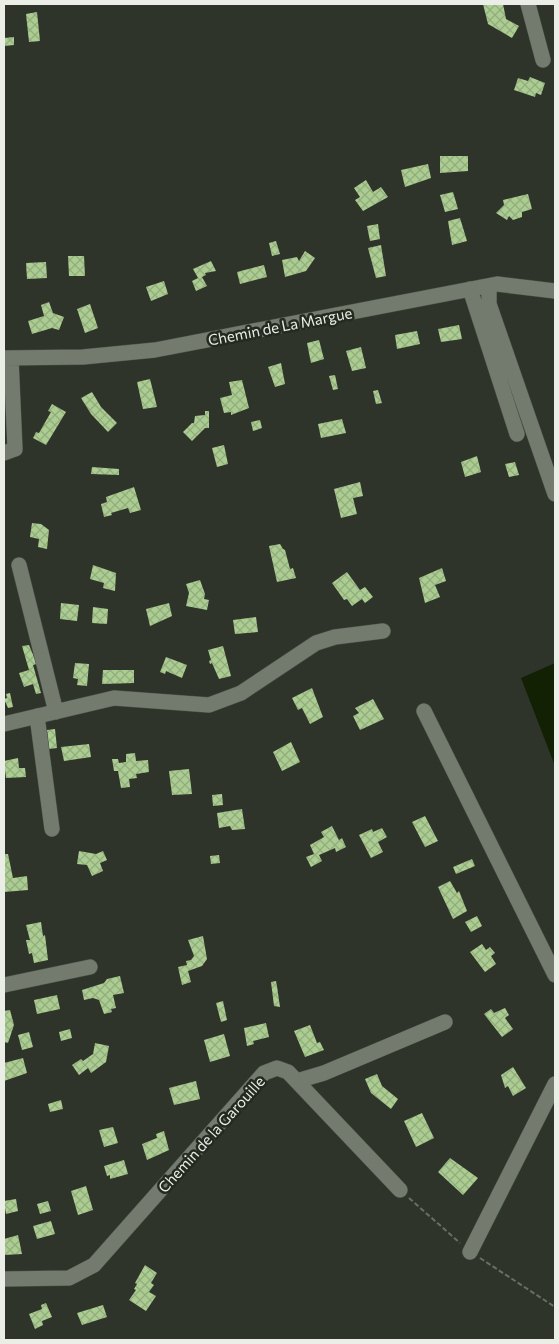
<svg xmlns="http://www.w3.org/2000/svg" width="559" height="1344" viewBox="0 0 559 1344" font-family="Commissioner,sans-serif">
  <defs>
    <pattern id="building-cross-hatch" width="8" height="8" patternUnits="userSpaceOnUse" patternTransform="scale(1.25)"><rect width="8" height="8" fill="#accd91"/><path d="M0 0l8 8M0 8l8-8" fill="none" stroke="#92ac7e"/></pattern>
  </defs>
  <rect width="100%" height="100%" fill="#2e342a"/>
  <path fill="#122104" d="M555 663V766L521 678Z"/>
  <path fill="url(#building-cross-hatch)" d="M483 4H503L506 19 519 26 512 38 488 24Z
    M37 12 40 41 29 42 26 14Z
    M14 37V45L4 46V38Z
    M530 77 545 83 541 95 536 93 535 97 514 90 518 78 528 81Z
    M440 156H468V171L440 173Z
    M428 164 431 178 405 187 401 170Z
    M366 180 373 192 381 187 388 197 363 211 355 200 360 197 354 188Z
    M453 192 458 209 445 212 440 195Z
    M528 194 532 209 522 212V217L513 220 509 216 507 220 496 213 504 205 503 200Z
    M460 218 467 241 452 245 448 221Z
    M378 224 380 239 370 241 367 226Z
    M276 241 280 254 272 256 269 243Z
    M381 245 386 276 376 278 368 248Z
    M305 251 315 258 306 271 285 277 282 260 297 257 299 261Z
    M68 256H84L85 276H69Z
    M211 261 216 271 205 273 206 275 202 277 207 286 196 291 192 281 198 278 193 269Z
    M46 262 47 278 27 279 26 263Z
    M264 265 267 277 240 284 237 272Z
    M164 281 168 294 151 301 146 287Z
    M49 302 53 313 64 317 59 330 52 328 32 334 28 321 44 316 41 305Z
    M90 304 98 328 85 333 77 309Z
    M459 325 462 339 441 342 438 329Z
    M417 331 420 344 397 349 395 335Z
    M319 340 324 359 311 363 307 343Z
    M361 347 366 368 352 371 346 351Z
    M281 363 285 384 275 387 268 367Z
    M335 375 338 389 333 390 329 376Z
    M150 379 157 407 143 409 137 382Z
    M242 380 249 408 231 415V412L224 413 220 398 232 395 229 382Z
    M378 390 382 403 376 404 373 391Z
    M92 392 101 407 117 423 108 432 91 414 81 398Z
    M52 404 66 412 46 445 33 438 36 432 39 433 51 412 48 411Z
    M205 411H209V428H205L192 441 183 432 192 423H194L195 416 205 415Z
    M342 419 346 433 321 438 318 424Z
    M260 420 262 428 253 431 251 422Z
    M224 445 228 464 217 467 212 448Z
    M477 456 481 472 465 477 461 462Z
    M515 462 519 475 509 477 505 464Z
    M92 467 119 469V475L91 474Z
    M360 482 363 496 353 498 357 514 341 518 334 489Z
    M134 487 141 510 130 513 128 508 111 513 112 515 104 517 101 504 107 502 106 497Z
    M32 523 41 524 49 530 47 549 38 547 39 539 30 537Z
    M280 544 283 549 285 550 290 569 293 568 296 578 277 582 269 546Z
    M93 565 116 573 115 591 103 588 104 583 90 579Z
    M442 568 446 581 435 585 440 597 425 603 419 578Z
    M347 572 360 590 365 587 373 597 365 603 362 599 352 606 347 599 344 600 332 583Z
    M200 580 205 594 204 599 209 600 207 610 186 606 189 593 186 584Z
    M61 603 79 605 77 621 60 619Z
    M169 603 172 616 150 626 146 609Z
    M93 607 108 609 107 624 92 623Z
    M256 617 258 632 235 634 233 620Z
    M29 645 37 664 33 665 41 693 36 694 33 684 24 687 19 673 29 670 22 646Z
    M223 646 231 676 219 679 212 663 210 664 209 661 211 660 208 650Z
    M166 657 187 665 182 678 166 671 165 674 160 672Z
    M75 663 89 664 87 686 77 685 78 679 73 678Z
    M103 670H134V683L102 684Z
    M312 688 323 717 310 724 302 708 298 710 292 698Z
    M10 693 13 707 8 708 4 699 7 698 6 694Z
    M373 699 384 719 360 730 353 716 359 713 355 708Z
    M55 729 57 748 49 749 47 730Z
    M291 742 300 762 282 771 273 752Z
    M89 744 91 757 64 761 61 747Z
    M135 753 136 761 148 760 149 772 136 774 137 778 129 779 130 787 121 788 118 771H114L112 759H118L119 763 126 762V754Z
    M18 758 19 768H25L26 777 6 778 4 761Z
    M189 769 192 794 172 795 169 771Z
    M222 794 223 805 213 806 212 795Z
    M242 809 245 829 232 830 230 826 219 828 217 813Z
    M425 816 438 841 425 847 412 822Z
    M332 826 339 840 342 838 346 847 336 852 335 848 319 855 322 861 311 867 306 857 314 854 310 845 324 837 321 832Z
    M382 828 387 837 378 842 383 852 371 858 359 835 372 829 373 832Z
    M79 851 96 854 103 851 107 860 100 863 103 871 92 876 87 865 77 864Z
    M4 854H8L13 878 27 876 28 890 4 892Z
    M219 855 220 863 211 864 210 856Z
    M472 859 475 866 456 874 453 867Z
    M450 881 457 893 459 891 467 911 453 919 438 887Z
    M477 916 482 926 471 932 465 922Z
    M41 922 43 936 45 935 48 960 34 963 32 953 29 954 26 940H30L26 925Z
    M203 936 207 959 202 966 188 971 191 982 182 985 178 967 187 965 186 961 191 960 194 956 188 940Z
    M482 944 486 950 490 947 495 953 491 956 496 964 485 972 470 952Z
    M120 976 124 993 113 995 116 1008 111 1009 112 1012 104 1014 99 1000 93 998 84 1000 82 990 104 983 107 979Z
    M276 981 277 986 280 1007 274 1006 271 982Z
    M57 995 60 1009 37 1014 34 1000Z
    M223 1001 227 1020 221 1022 216 1003Z
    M505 1008 509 1015 505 1018 513 1029 502 1037 484 1014 491 1009 494 1013Z
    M10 1010 14 1025 8 1043 4 1042V1011Z
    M266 1023 269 1037 253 1041 254 1044 247 1046 244 1028Z
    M310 1025 317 1043 320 1042 324 1050 305 1057 294 1031Z
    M70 1029 72 1038 61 1041 59 1032Z
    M29 1032 33 1047 22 1050 18 1035Z
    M224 1034 230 1056 210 1062 204 1040Z
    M95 1043 109 1046 106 1062 91 1073 88 1068 79 1075 72 1065 81 1059 83 1061 93 1054Z
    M23 1058 27 1073 4 1081V1063Z
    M513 1067 526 1088 513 1096 508 1086 505 1088 501 1075Z
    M377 1074 382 1086 398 1099 391 1109 371 1093 365 1079Z
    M196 1081 200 1099 174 1105 169 1088Z
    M61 1100 63 1109 50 1112 48 1104Z
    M422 1113 434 1138 416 1147 404 1121Z
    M113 1127 118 1143 104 1147 99 1130Z
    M164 1131 169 1150 147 1160 142 1144 157 1138 156 1134Z
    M450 1158 478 1178 463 1195 438 1172Z
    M124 1160 128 1174 110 1179V1175L107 1176 104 1166Z
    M86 1186 93 1210 78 1215 71 1191Z
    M16 1199 18 1211 6 1214 4 1201Z
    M48 1201 51 1211 40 1214 37 1204Z
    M51 1221 55 1234 37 1239 33 1226Z
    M18 1235 22 1254 4 1255V1239Z
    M145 1265 157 1273 151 1283 154 1285 149 1292 156 1296 146 1311 129 1300 136 1290 134 1289 137 1284 135 1283Z
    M46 1303 52 1317 42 1321 43 1325 35 1329 29 1314 42 1309 41 1305Z
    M103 1305 107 1317 82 1325 77 1313Z"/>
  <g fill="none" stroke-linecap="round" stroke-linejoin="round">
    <defs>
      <path id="minor" d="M528 4 543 60
        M489 286V304L555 494
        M470 289 517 434
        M4 358 83 357 155 350 497 284 555 291
        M4 453 15 449 11 358
        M19 565 56 712
        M424 711 555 975
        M37 716 52 829
        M4 724 114 698 209 705 241 693 316 643 335 637 383 631
        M4 985 90 967
        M297 1081 324 1073 445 1022
        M470 1252 555 1084
        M4 1279 69 1278 94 1265 264 1073 277 1068 288 1072 400 1190"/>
    </defs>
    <use href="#minor" stroke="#4d5249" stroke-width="16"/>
    <path stroke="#696e65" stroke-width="2" stroke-dasharray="5 2.5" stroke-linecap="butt" d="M409 1198 460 1243
      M480 1258 555 1307"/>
    <use href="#minor" stroke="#737a6e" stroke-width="15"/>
  </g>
  <g text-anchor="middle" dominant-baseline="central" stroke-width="5" stroke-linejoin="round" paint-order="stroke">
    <g font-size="15" fill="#eaeee7" stroke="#242a20">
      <text transform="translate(280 326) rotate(-11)">Chemin de La Margue</text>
      <text transform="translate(211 1134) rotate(-48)">Chemin de la Garouille</text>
    </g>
  </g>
  <rect width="559" height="1344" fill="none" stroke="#eaeee7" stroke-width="10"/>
</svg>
